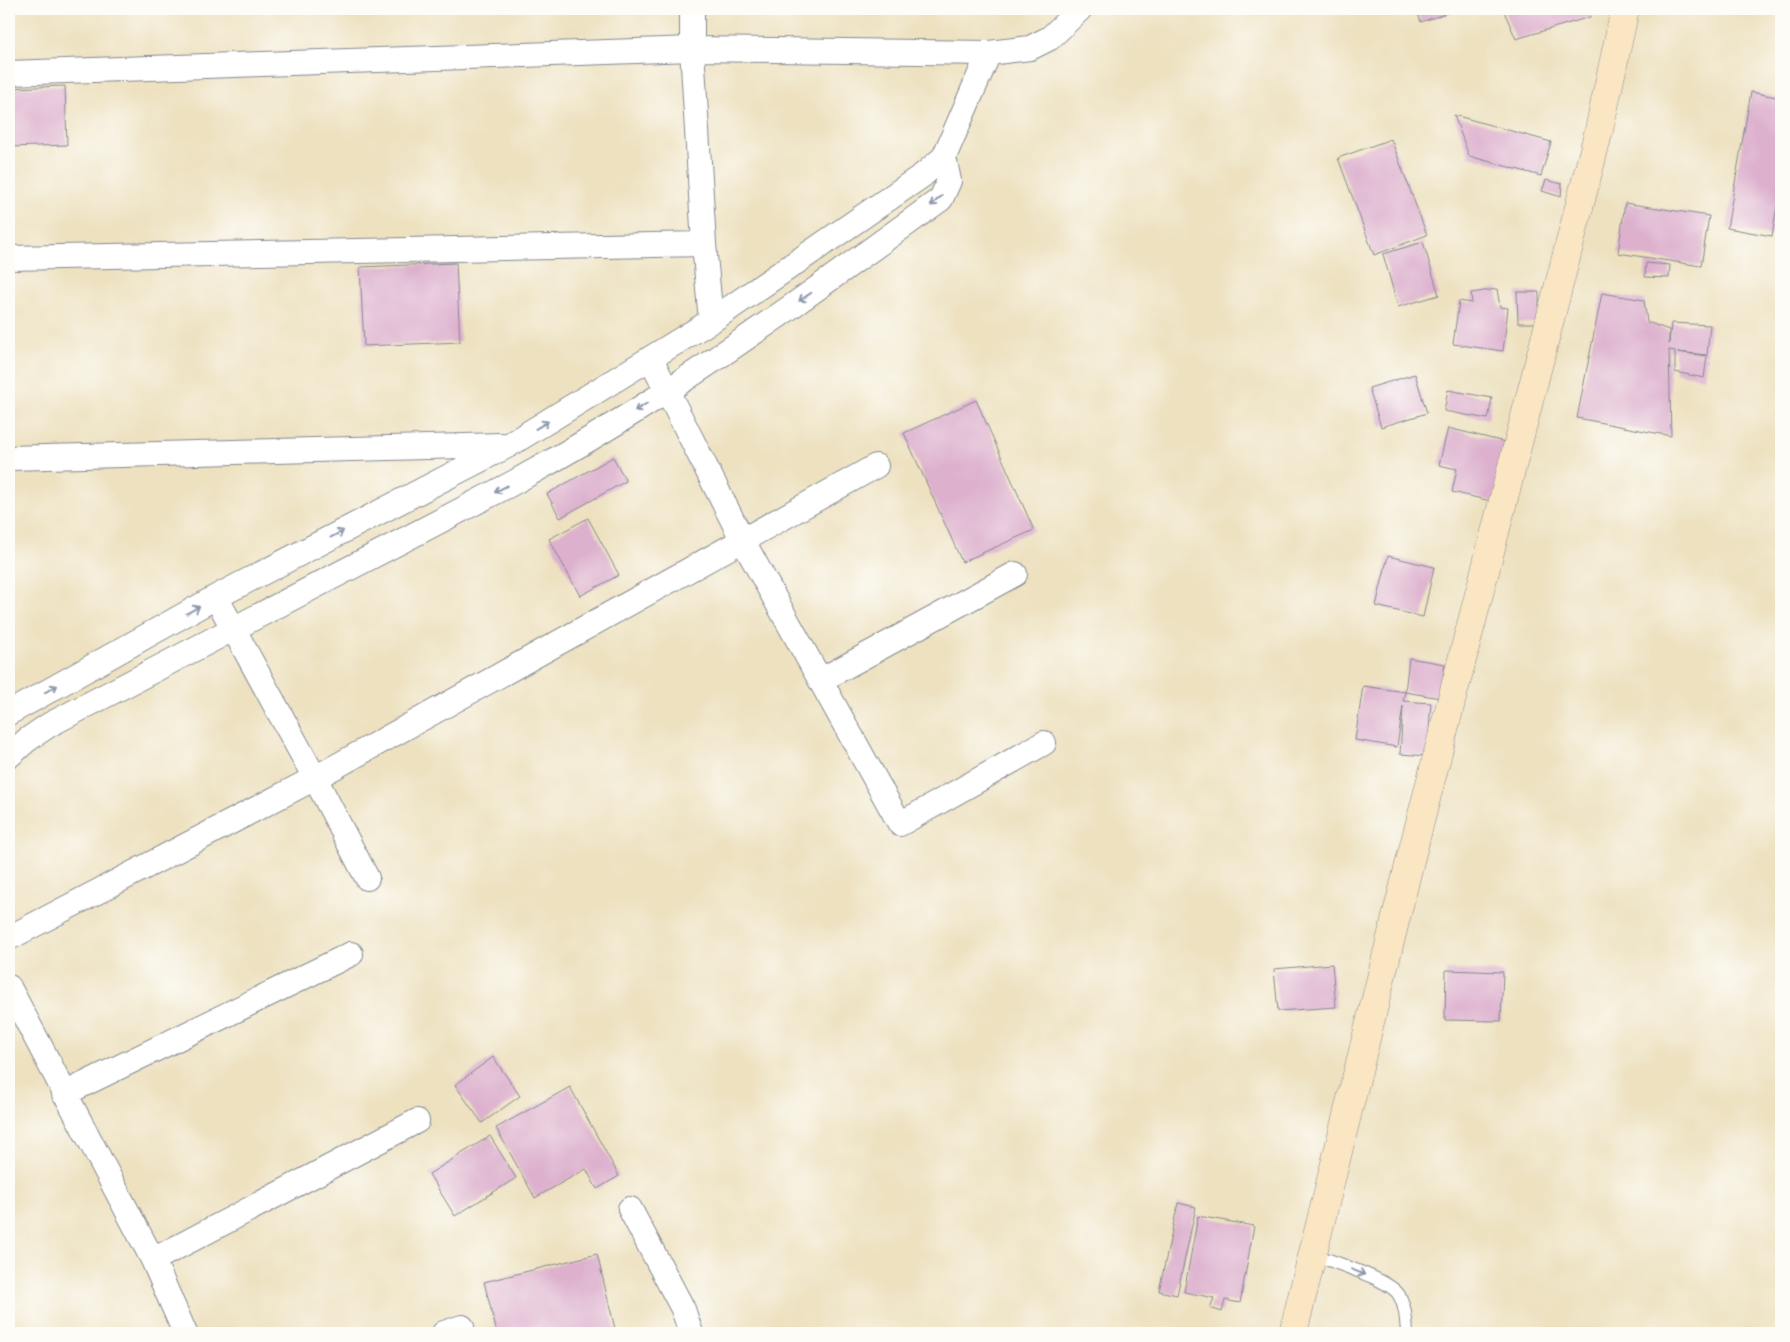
<svg xmlns="http://www.w3.org/2000/svg" width="1790" height="1342" viewBox="0 0 1790 1342" font-family="Itim,sans-serif">
  <rect width="100%" height="100%" fill="#fdfcf7"/>
  <filter id="ink" filterUnits="userSpaceOnUse"><feTurbulence type="fractalNoise" baseFrequency=".02" numOctaves="2"/><feDisplacementMap in="SourceGraphic" scale="10" xChannelSelector="R" yChannelSelector="G"/><feConvolveMatrix kernelMatrix="1 2 1 2 8 2 1 2 1" color-interpolation-filters="sRGB"/></filter>
  <filter id="wash" filterUnits="userSpaceOnUse"><feTurbulence type="fractalNoise" baseFrequency=".0096" numOctaves="4" result="noise"/><feDisplacementMap in="SourceGraphic" scale="20" xChannelSelector="R" yChannelSelector="G"/><feGaussianBlur stdDeviation="1.12" result="paint"/><feColorMatrix in="noise" values="0 0 0 0 0 0 0 0 0 0 0 0 0 0 0 0 0 1.4 0 .05"/><feComposite in="paint" operator="in"/></filter>
  <g filter="url(#wash)">
    <rect width="100%" height="100%" fill="#ede1c0"/>
    <g id="blocks">
      <path fill="#ddb1ce" d="M1416 9H1458L1421 22Z
        M1503 9H1590V17L1516 39Z
        M65 86 67 145 9 147V88Z
        M1751 92 1781 98V181L1772 236 1727 228Z
        M1454 115 1551 142 1541 176 1469 156Z
        M1391 139 1427 235 1374 255 1338 158Z
        M1546 180 1562 184 1561 197 1542 191Z
        M1625 203 1709 216 1701 266 1618 253Z
        M1423 242 1439 295 1398 307 1383 254Z
        M456 263 460 342 364 346 360 267Z
        M1646 263 1670 265 1669 278 1645 277Z
        M1497 289 1500 307 1508 308 1503 351 1453 344 1459 301 1472 303 1471 293Z
        M1517 292H1539V323H1518Z
        M1602 293 1644 300 1647 322 1669 330V344L1671 323 1710 325 1707 355 1677 352 1707 356 1704 378 1675 372V351L1669 350 1671 436 1577 418Z
        M1415 374 1427 413 1381 427 1369 388Z
        M1448 390 1492 398 1488 419 1444 411Z
        M976 400 1034 530 962 562 904 433Z
        M1448 428 1509 443 1495 502 1452 492 1457 469 1439 465Z
        M613 457 626 481 560 518 547 494Z
        M588 518 619 575 580 596 549 539Z
        M1388 556 1434 567 1423 617 1376 606Z
        M1409 658 1445 664 1440 698 1405 692Z
        M1363 686 1405 692 1403 701 1431 703 1427 756 1400 754 1403 706 1397 747 1355 740Z
        M1332 964 1336 1007 1278 1011 1274 969Z
        M1446 970 1503 972 1501 1021 1445 1020Z
        M493 1057 520 1096 482 1123 455 1085Z
        M570 1087 619 1176 597 1189 586 1169 535 1198 496 1128Z
        M490 1136 516 1178 455 1216 429 1174Z
        M1178 1203 1196 1207 1177 1295 1159 1291Z
        M1198 1216 1254 1226 1240 1303 1225 1300 1222 1312 1210 1308 1214 1298 1184 1292Z
        M597 1254 616 1333H497L484 1282Z"/>
    </g>
  </g>
  <g filter="url(#ink)">
    <use href="#blocks" fill-opacity="0" stroke="#84888f" stroke-width="1"/>
    <g fill="none" stroke-linecap="round" stroke-linejoin="round">
      <defs>
        <path id="service" d="M1313 1254C1332 1262 1389 1279 1399 1295 1406 1307 1406 1321 1407 1333"/>
        <path id="minor" d="M692 9V49L989 53 1030 48 1050 38 1080 9
          M9 73 692 49 704 244
          M9 258 704 244 711 321
          M651 359 743 541 900 824 1044 743
          M9 458 502 445
          M216 597 315 778 367 878
          M821 680 1015 574
          M9 713 216 597 509 445 711 321 923 175 944 157 989 53
          M9 756 27 740 49 725 511 484C564 455 616 424 667 391 761 330 851 264 941 199L949 181 944 157
          M9 938 315 778 876 466
          M9 987 153 1260 417 1121
          M64 1094 351 954
          M630 1209 683 1309 691 1333
          M153 1260 185 1333
          M444 1333 462 1327"/>
        <path id="secondary" d="M1293 1333 1411 857 1599 130 1625 9"/>
      </defs>
      <use href="#service" stroke="#84888f" stroke-width="14"/>
      <use href="#minor" stroke="#84888f" stroke-width="26"/>
      <use href="#secondary" stroke="#84888f" stroke-width="29"/>
      <use href="#service" stroke="#fff" stroke-width="12"/>
      <use href="#minor" stroke="#fff" stroke-width="24"/>
      <use href="#secondary" stroke="#fbe6c3" stroke-width="28"/>
    </g>
    <defs><path id="oneway-shaft" d="M-6 0H5M1.5-3L5.5 0L1.5 3" fill="none" stroke-width="1.6" stroke-linecap="round" stroke-linejoin="round" transform="scale(1.25)"/></defs>
    <g stroke="#8d97ae">
      <use href="#oneway-shaft" transform="translate(936 201) rotate(138)"/>
      <use href="#oneway-shaft" transform="translate(805 297) rotate(146)"/>
      <use href="#oneway-shaft" transform="translate(641 407) rotate(148)"/>
      <use href="#oneway-shaft" transform="translate(542 425) rotate(-31)"/>
      <use href="#oneway-shaft" transform="translate(501 489) rotate(152)"/>
      <use href="#oneway-shaft" transform="translate(337 534) rotate(-28)"/>
      <use href="#oneway-shaft" transform="translate(193 610) rotate(-29)"/>
      <use href="#oneway-shaft" transform="translate(51 689) rotate(-29)"/>
      <use href="#oneway-shaft" transform="translate(1358 1272) rotate(22)"/>
    </g>
  </g>
  <rect width="1790" height="1342" fill="none" stroke="#fdfcf7" stroke-width="30"/>
</svg>
